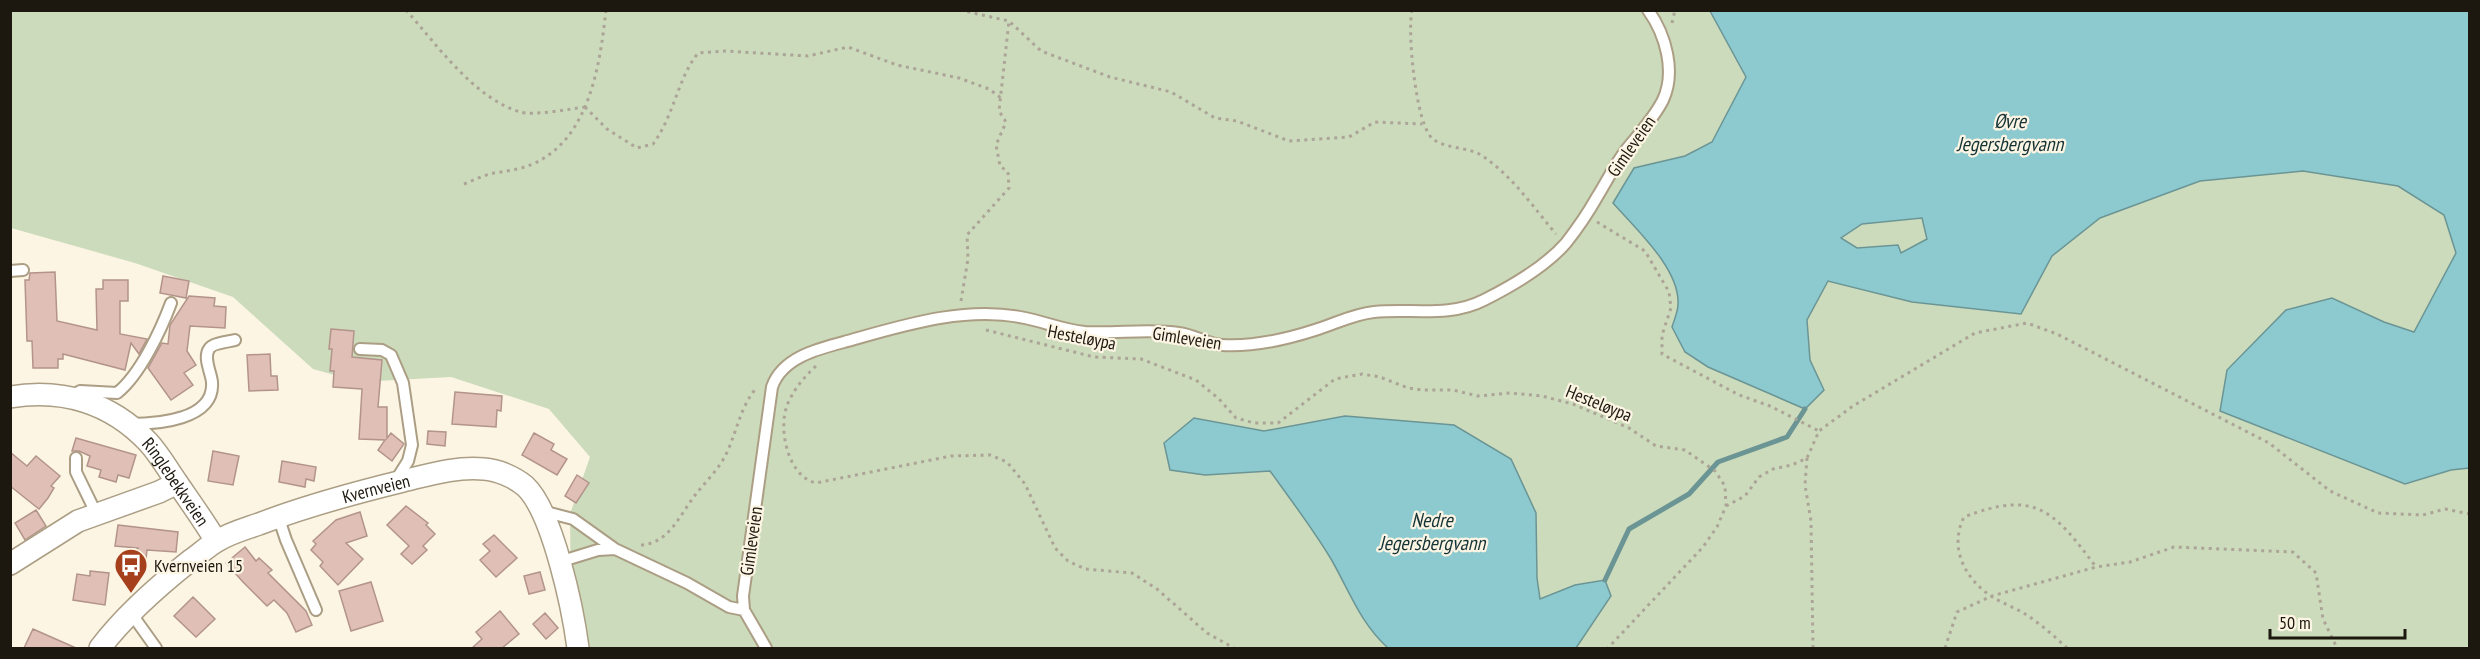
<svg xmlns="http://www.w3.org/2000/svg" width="2480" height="659" viewBox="0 0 2480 659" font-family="'PT Sans Narrow',sans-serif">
  <rect width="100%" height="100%" fill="#fdf5e4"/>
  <path fill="#ccdbbb" d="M10 11H1710L1746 77 1712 142 1685 156 1634 168 1613 203C1635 228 1680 269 1678 304 1678 312 1674 320 1673 327L1824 390 1810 360 1807 320 1828 281 1912 302 2020 314 2052 256 2100 218 2200 181 2303 171 2398 186 2444 215 2456 253 2414 332 2384 322 2220 411 2405 484 2451 470 2469 468V648H1576L1611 596 1575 585 1540 600 1537 578 1345 416 1264 431 1194 418 1205 475 1270 471C1290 500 1313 529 1331 559 1349 590 1360 623 1388 648H576L571 614 570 514 590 457 549 409 451 377 359 382 313 369 233 297 135 263 11 228Z
    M1922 218 1927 239 1901 253 1898 245 1857 248 1841 238 1862 224Z"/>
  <path fill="#8dcacf" stroke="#6b9595" stroke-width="1.5" fill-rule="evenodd" d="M1710 11H2469V468L2451 470 2405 484 2220 411 2227 370 2286 310 2332 298 2384 322 2414 332 2456 253 2444 215 2398 186 2303 171 2200 181 2100 218 2052 256 2021 314 1912 302 1828 281 1807 320 1810 360 1824 390 1805 409 1708 367 1685 352 1672 327C1674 320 1678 312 1678 304 1680 269 1635 228 1613 203L1634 168 1685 156 1712 142 1746 77ZM1922 218 1927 239 1901 253 1898 245 1857 248 1841 238 1862 224Z
    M1345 416 1454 425 1511 459 1536 513 1537 578 1540 599 1575 585 1605 580 1611 596 1576 648H1388C1360 623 1349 590 1331 559 1313 529 1291 500 1270 471L1205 475 1170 470 1164 443 1194 418 1264 431Z"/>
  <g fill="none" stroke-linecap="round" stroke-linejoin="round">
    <path stroke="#6b9595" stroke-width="5" d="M1605 580 1629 529 1689 494 1718 462 1787 437 1805 409"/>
  </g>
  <path fill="#dfbfb6" stroke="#b3948b" stroke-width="1.5" d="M55 272 57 321 97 330 96 289H103V280H128V301H120V334L147 339 139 354 131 343 125 370 63 354V359H58V368H33L32 341H27L25 280H29L30 273Z
    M163 276 189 281 186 298 160 293Z
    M189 296 215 298 214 306 226 307 225 328 190 326 187 351 196 365 184 373 193 385 171 400 148 368 162 343 168 344 170 325Z
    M331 329 354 331 352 357 382 360 378 407H387V438L391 433 404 444 392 461 378 450 385 440 359 439 362 389 333 387 334 371H330L332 349H329Z
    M270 354 271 376H277L278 390 249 391 247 355Z
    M455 392 502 396 501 411 497 410 496 427 452 424Z
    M428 431 446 432 445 446 427 444Z
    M534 433 554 444 551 450 567 459 557 475 522 455Z
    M76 438 136 455 129 478 118 475 116 482 99 477 101 470 87 466 90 456 79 451H72Z
    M213 451 239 456 233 485 208 481Z
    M10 452 27 466 36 456 60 476 51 486 54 488 48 498 39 509 10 486Z
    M282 461 316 467 314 481 306 479 305 487 279 482Z
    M577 475 589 483 576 503 565 496Z
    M406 506 428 523 426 525 435 534 423 546 427 550 412 564 401 554 409 546 387 525Z
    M36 510 46 526 25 540 15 523Z
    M360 512 367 536 346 543 363 559 338 585 320 566 323 562 311 550 316 544 313 541 336 520Z
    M118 525 178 532 176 552 147 550 145 568 131 584 117 573 138 548 115 546Z
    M494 535 517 558 496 577 480 560 490 551 483 544Z
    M245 547 256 561 259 558 272 570 268 573 306 611 312 625 296 632 287 613 274 600 267 606 243 582 226 563Z
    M90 571 109 573 105 605 73 600 77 574 90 576Z
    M540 572 545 590 529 594 524 576Z
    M371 582 383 621 351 631 339 591Z
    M193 597 215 619 196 637 174 616Z
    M500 611 519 634 502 648H472L482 639 476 632Z
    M545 613 558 628 546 639 533 624Z
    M33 629 76 648H24Z"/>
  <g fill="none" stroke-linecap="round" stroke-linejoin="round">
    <defs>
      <path id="lane" d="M10 271 23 270
        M360 349 382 350 391 355 403 383 412 445 408 461 396 480
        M75 395 80 391 117 393C140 375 161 330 171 303
        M130 424C157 424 215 420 212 382 211 372 203 358 209 349 212 343 228 342 235 340
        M76 458V472L96 513
        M542 511 573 519 615 549 687 583 729 607 744 610
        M278 516 286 540 316 610
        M559 562 598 550 615 549
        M131 613 156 648
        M766 648 744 610 743 596 772 387C782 358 817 349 844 342 901 326 965 305 1025 318 1045 322 1063 330 1085 332 1116 334 1148 328 1179 333 1194 335 1208 344 1222 345 1253 347 1287 339 1315 330 1335 324 1353 314 1374 312 1411 308 1449 318 1484 300 1512 286 1545 267 1566 243 1577 229 1588 213 1597 197 1607 181 1615 164 1626 150 1639 134 1654 118 1663 100 1676 72 1666 35 1648 10"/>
      <g id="street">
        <path id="s1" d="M10 397C63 388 111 403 148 442 160 455 168 470 178 484 191 503 204 521 216 541"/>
        <path d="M10 564 78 521 159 492 177 483"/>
        <path id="s2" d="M100 648C125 615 158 586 191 560 200 554 208 546 217 541 230 533 245 529 259 524 306 506 354 493 403 481 428 475 457 466 484 469 498 470 514 477 525 486 553 512 573 610 578 648"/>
      </g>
    </defs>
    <use href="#lane" stroke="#ab9e84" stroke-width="14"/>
    <use href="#street" stroke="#ab9e84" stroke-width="24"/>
    <path stroke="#aca597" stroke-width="3" stroke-dasharray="3 4.5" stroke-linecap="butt" d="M406 10C437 45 474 98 520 112 531 116 571 109 585 107
      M960 10 1009 21 1041 51 1110 77 1171 92 1215 118 1237 121 1289 141 1349 137 1375 122 1422 124
      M1412 10C1407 32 1416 127 1433 139 1447 150 1470 146 1484 157 1513 177 1534 208 1556 234
      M1672 23 1675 10
      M585 107 607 129 637 148 653 144C674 116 677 80 698 53L725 51 808 56 848 47 897 65 959 78 989 89 1001 98
      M464 184C474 180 484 175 494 173 508 171 522 169 535 163 590 137 600 64 606 10
      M1597 222 1645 251 1669 292 1671 308 1662 335V354L1739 395 1770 406 1819 431
      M961 301 968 259 967 235 1009 188 1008 172 1000 166 996 145 1006 122 999 111 1009 21
      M986 330 1094 357 1141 359 1196 380 1219 399 1236 418 1254 423H1278L1335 379 1362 374 1380 377 1408 388 1423 390H1453L1478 396 1510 393 1542 396 1573 404 1629 428 1656 446 1685 450 1715 471 1725 486 1726 506 1717 527 1703 547 1608 648
      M816 366C804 377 795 388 788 403 777 428 788 477 816 483L951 456 990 455 1007 462 1025 484 1055 548 1068 561 1085 569 1132 573 1157 589 1207 633 1234 648
      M1807 458 1805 485 1811 521 1813 648
      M1726 506 1745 496 1759 477 1773 469 1792 465 1807 458 1819 431 1853 406 1975 333 2027 323 2057 334 2269 443 2330 491 2378 513 2423 515 2445 509 2470 514
      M641 545C670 543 680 514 696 494 707 480 721 467 728 450 738 427 741 406 757 387
      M1945 648 1957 612 1992 596 2096 567 2130 562 2174 547 2293 552 2316 573 2323 619 2337 648
      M2067 648C2055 637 2042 625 2028 616 2017 608 2003 604 1991 596 1964 578 1949 547 1964 517 2036 489 2054 511 2096 567"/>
    <use href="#lane" stroke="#fff" stroke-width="10"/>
    <use href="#street" stroke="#fff" stroke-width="21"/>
  </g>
  <defs>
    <symbol id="bus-pin" viewBox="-11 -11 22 30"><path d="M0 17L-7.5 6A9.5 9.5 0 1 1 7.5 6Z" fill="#a63f1c" stroke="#fdf5e4"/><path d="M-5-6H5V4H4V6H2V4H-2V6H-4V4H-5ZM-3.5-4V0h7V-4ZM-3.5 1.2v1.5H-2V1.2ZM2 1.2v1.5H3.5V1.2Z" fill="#fff"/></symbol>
  </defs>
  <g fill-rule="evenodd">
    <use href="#bus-pin" x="112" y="546" width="38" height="52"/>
  </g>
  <g text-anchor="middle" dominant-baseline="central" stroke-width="4.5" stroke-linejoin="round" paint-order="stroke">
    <g font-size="18" fill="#1d180f" stroke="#fdf5e4">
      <text transform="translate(1631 146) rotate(-55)">Gimleveien</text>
      <text transform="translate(1082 337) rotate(11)">Hesteløypa</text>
      <text transform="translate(1187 338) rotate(9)">Gimleveien</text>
      <text transform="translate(1599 403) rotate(22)">Hesteløypa</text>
      <text stroke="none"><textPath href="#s1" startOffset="200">Ringlebekkveien</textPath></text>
      <text stroke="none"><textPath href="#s2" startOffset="327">Kvernveien</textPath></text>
      <text transform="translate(751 541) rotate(-82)">Gimleveien</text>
    </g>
    <g font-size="18" fill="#1d180f" stroke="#fdf5e4" text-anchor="start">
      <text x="154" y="565">Kvernveien 15</text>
    </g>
    <g font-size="20" font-style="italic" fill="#153437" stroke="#fdf5e4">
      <text x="2010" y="121">Øvre<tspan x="2010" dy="23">Jegersbergvann</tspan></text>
      <text x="1432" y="520">Nedre<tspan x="1432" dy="23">Jegersbergvann</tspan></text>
    </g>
  </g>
  <rect width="2480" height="659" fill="none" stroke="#1d180f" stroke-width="24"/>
  <path d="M2270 629v9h135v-9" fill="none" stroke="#1d180f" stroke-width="3"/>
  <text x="2279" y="629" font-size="18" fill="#1d180f" stroke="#fdf5e4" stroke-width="4.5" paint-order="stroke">50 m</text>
</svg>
